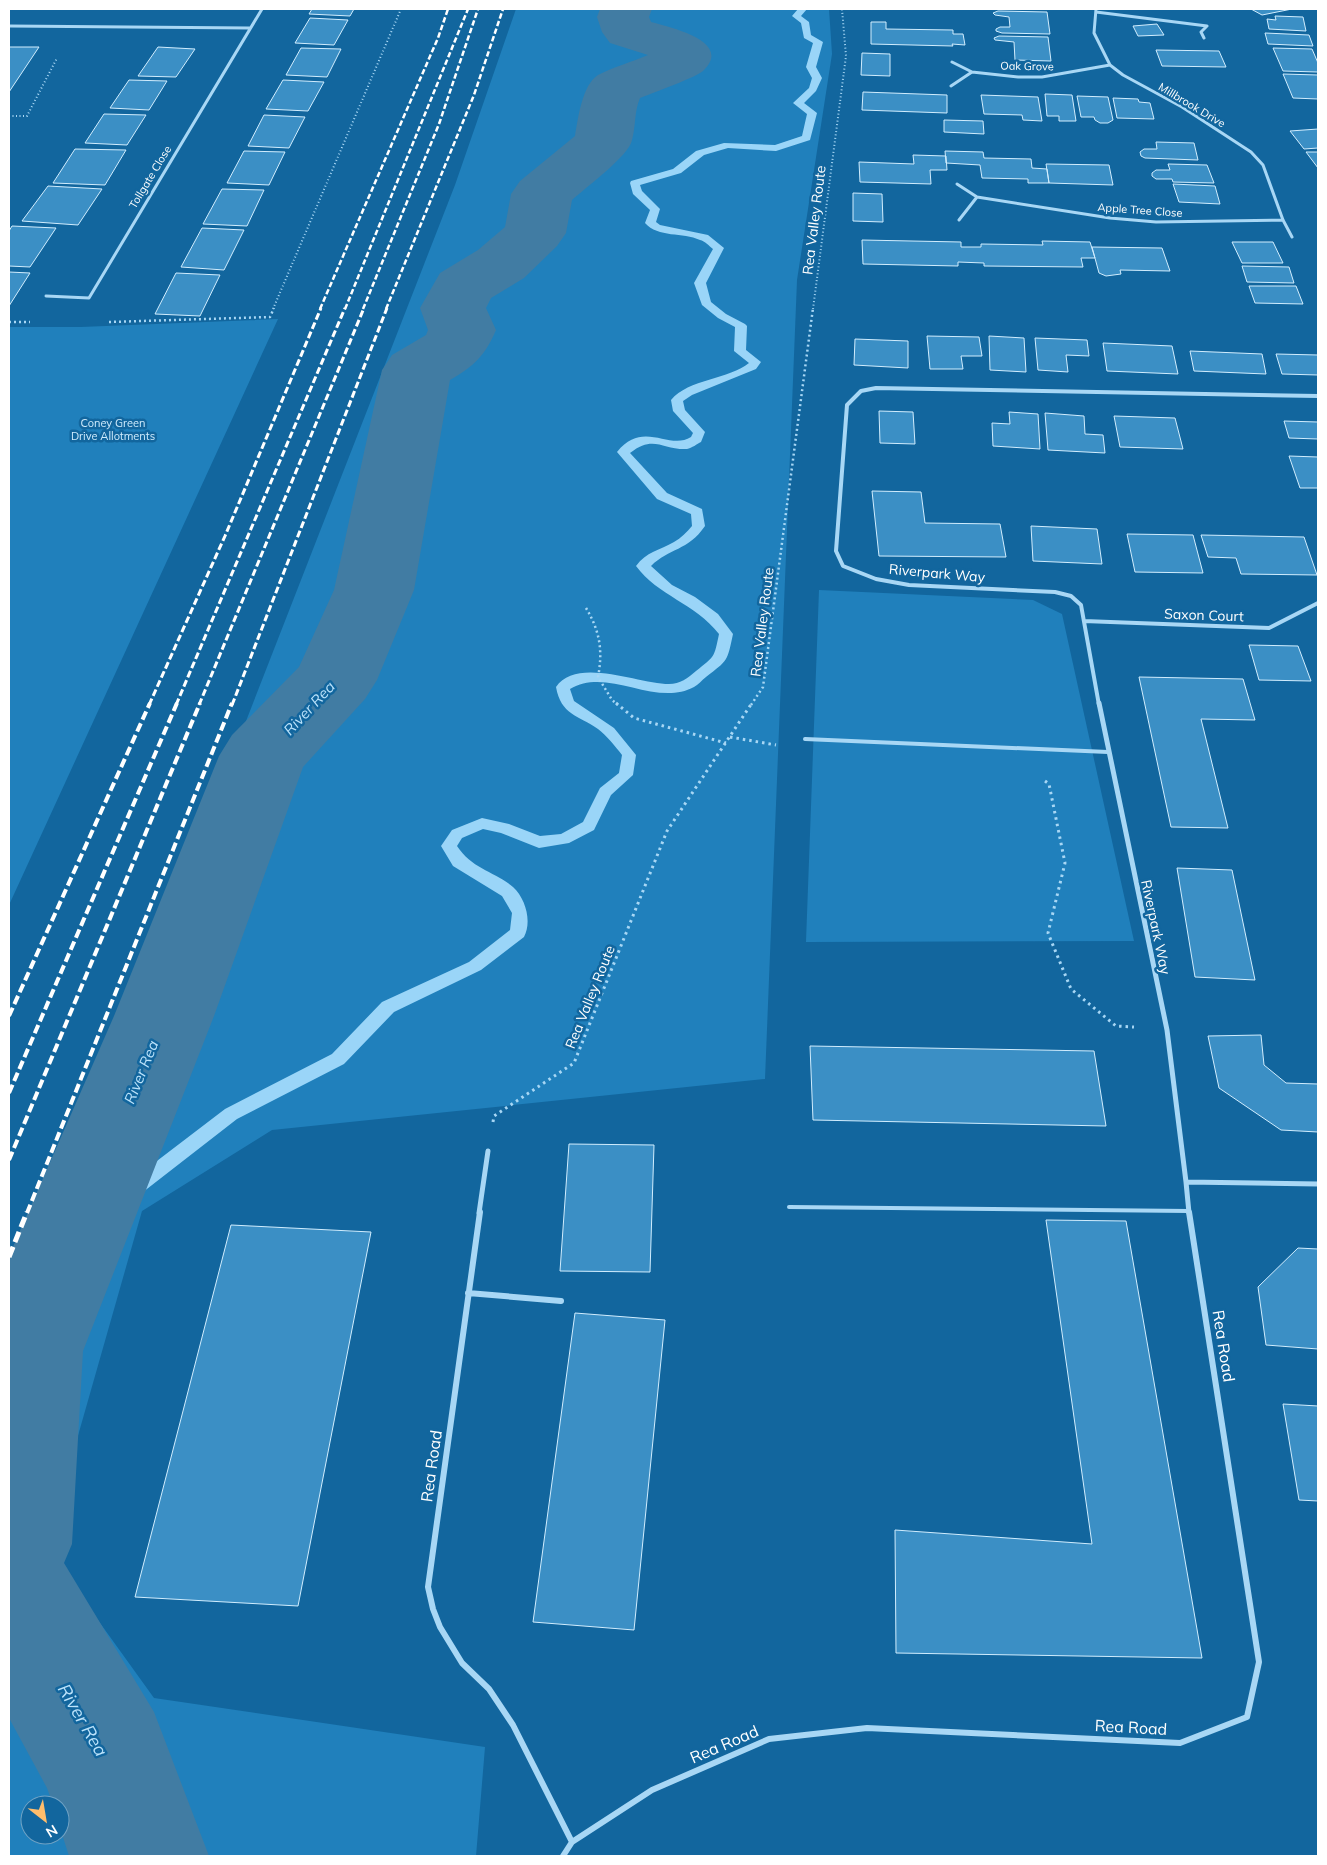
<svg xmlns="http://www.w3.org/2000/svg" width="1327" height="1865" viewBox="0 0 1327 1865" font-family="Mulish,sans-serif">
  <rect width="100%" height="100%" fill="#12669e"/>
  <path fill="#2080bc" fill-rule="evenodd" d="M516 9H829L832 54 797 280 765 1079 272 1130 142 1211 46 1548 154 1698 485 1747 476 1856H9V1329L455 185ZM30 1805H60V1835H30Z
    M278 319 9 905V327H81Z
    M819 590 1033 600 1062 614 1134 941 806 942Z"/>
  <g fill="none" stroke-linecap="round" stroke-linejoin="round">
    <path fill="#9ad5f8" fill-rule="evenodd" d="M798 9H807L801 16 809 22 811 35 823 42 816 67 822 78 816 91 804 103 817 113 810 140 776 151 728 148 704 155 681 173 640 185 642 191 660 209 656 222 660 225 708 235 724 248 706 283 711 302 726 314 745 324 747 326 746 350 761 362 756 369 692 395 683 401 685 410 705 432 701 442C697 444 692 448 687 449 662 450 654 434 630 453L667 493 702 509 705 526C688 551 669 548 651 566L672 585 695 597 718 614 733 634C727 662 728 660 706 677 702 680 698 685 694 687 655 708 608 666 570 689L574 701 614 728 636 755 633 775 611 795 594 830 569 843 539 848 501 833 483 829 462 838 457 846C472 869 494 871 513 887 526 899 532 922 524 937L481 970 394 1012 344 1064 237 1119 125 1206 32 1357 25 1360 18 1357 15 1351 18 1345 111 1196 225 1109 332 1054 382 1002 469 962 510 930 512 913 502 896 453 866 441 846 452 830 482 818 509 824 540 836 561 834 583 822 600 788 619 773 622 755C615 746 607 736 598 729 578 715 561 715 556 687 576 656 640 684 669 684 680 684 688 678 696 671 715 656 714 658 719 634 695 603 658 596 636 566 646 552 660 550 674 542 681 538 687 532 692 526L691 514 657 499 617 452C643 419 669 451 691 437L693 433 673 411 671 400C688 379 730 379 749 363L734 351 735 327 718 318 702 305 694 283 713 249C709 246 705 241 700 240 683 232 658 238 645 223L650 210 633 194 630 183 631 181 673 169 696 151 724 143 775 145 802 136 807 114 793 103 809 88 812 78 806 67 813 43 804 38 801 23 792 16Z"/>
    <path fill="#417ca3" fill-rule="evenodd" d="M600 9H652L649 17 651 22C669 27 733 41 704 70 698 77 652 93 640 98 634 112 636 126 632 140 629 156 585 188 572 200L566 233 557 246 524 278 491 298 486 308 496 330C485 356 474 366 450 380L414 590 377 680 365 699 303 767 214 1016 83 1351 72 1544 64 1563 154 1712 209 1856H69L60 1828V1805H53L47 1788 9 1718V1256L114 1016 219 756 232 735 299 667 334 590 382 370 392 355 426 335 428 330 420 308 440 273 478 250 505 227 511 194 520 181 575 136C578 119 582 85 598 75 613 67 632 62 648 55L610 43 602 32 597 17Z"/>
  </g>
  <path fill="#3b8fc5" stroke="#d1edfe" d="M312 9H354L350 16 309 14Z
    M1251 9H1292L1262 15Z
    M998 11 1047 12 1050 34 1002 33 996 31V29L1000 27H1010L1009 17 995 15 993 13Z
    M1275 16 1303 17 1306 31 1269 29 1267 19 1276 20Z
    M310 18 348 20 334 45 295 43Z
    M871 22H886V29L953 30V34H963L965 45 952 44 953 46 871 44Z
    M1157 24 1164 35 1138 36 1133 26Z
    M1265 33 1309 35 1313 46 1268 44Z
    M999 36 1048 37 1051 61 1015 60 1014 42 995 40 994 38Z
    M9 47H39L9 92Z
    M158 47 195 49 176 77 138 76Z
    M301 48 341 49 327 77 286 75Z
    M1273 48 1312 49 1318 63V72L1283 71Z
    M1156 50 1219 51 1226 67 1162 66Z
    M862 53 890 54V76L861 75Z
    M1283 74 1318 75V99L1293 98Z
    M129 80 167 81 149 110 110 108Z
    M283 80 324 82 308 111 266 109Z
    M863 92 947 95V113L862 110Z
    M1045 94 1072 95 1076 121H1059V116H1047Z
    M981 95 1038 97 1042 121 1023 120 1022 115 984 114Z
    M1077 96 1108 97 1113 120 1108 123H1100L1095 120 1094 117H1081Z
    M1113 98 1138 99 1139 102 1150 103 1154 119 1117 118Z
    M104 114 146 115 127 145 85 143Z
    M264 115 305 117 289 148 248 146Z
    M944 120 983 121 984 134 944 132Z
    M1318 129V148L1304 149 1290 131Z
    M1156 142 1194 143 1198 160 1145 158 1141 156 1140 152 1144 149H1157Z
    M75 149 126 150 105 185 53 183Z
    M244 151 285 152 269 185 227 183Z
    M945 151 983 152 984 158 1031 159 1032 168 1047 169 1049 183H1028V179L982 178 980 165 946 163Z
    M1306 152H1318V168Z
    M913 155 946 156 947 170H930L931 184 860 182 859 162 914 164Z
    M1046 164 1109 165 1113 185 1049 183Z
    M1168 164 1207 165 1214 183 1173 182 1172 179H1156L1152 176V173L1156 170H1170Z
    M1173 184 1215 186 1220 204 1179 202Z
    M48 186 102 189 78 225 22 221Z
    M222 189 264 190 247 226 203 224Z
    M853 193 882 194 883 222 853 221Z
    M12 226 56 228 30 267 9 266V231Z
    M202 228 244 230 224 270 181 267Z
    M862 240 961 242V247H981V244L1043 245 1042 241 1090 242 1095 258H1081L1083 267 984 266V263L958 262V266L863 264Z
    M1232 242H1273L1283 263H1242Z
    M1092 247 1162 248 1170 271 1120 270 1121 274 1106 276 1099 273Z
    M1242 266 1289 267 1294 283 1247 282Z
    M9 272 30 273 9 306Z
    M176 273 220 275 200 316 155 314Z
    M1249 286H1296L1303 304 1255 303Z
    M927 336 979 337 982 356H961L963 369H930Z
    M989 336 1024 338 1026 372 990 370Z
    M1035 338 1087 340 1089 356 1066 355 1068 372 1038 370Z
    M855 339 908 341V368L854 365Z
    M1103 343 1172 346 1178 374 1107 371Z
    M1190 351 1262 354 1266 374 1194 371Z
    M1276 354 1318 355V375L1282 374Z
    M879 411 913 412 915 444 880 443Z
    M1009 412 1038 414 1040 449 993 446 992 423 1010 424Z
    M1045 413 1084 416 1085 434 1103 435 1105 453 1048 450Z
    M1114 416 1175 418 1183 449 1120 447Z
    M1284 421 1318 422V439L1289 438Z
    M1289 456 1318 457V488H1300Z
    M872 491 921 492 925 523 1000 524 1006 557 879 556Z
    M1031 526 1097 529 1102 564 1033 561Z
    M1127 534 1193 535 1203 573 1135 572Z
    M1201 535 1304 537 1317 575 1241 574 1236 558 1208 557Z
    M1249 645 1298 646 1311 681 1259 680Z
    M1139 677 1243 679 1255 720 1201 719 1228 828 1171 827Z
    M1177 868 1232 870 1255 980 1195 977Z
    M1261 1035 1264 1065 1286 1083 1318 1084V1132L1281 1130 1219 1088 1208 1036Z
    M810 1046 1094 1051 1106 1126 813 1120Z
    M569 1144 654 1145 650 1272 560 1271Z
    M1046 1220 1126 1221 1202 1658 896 1653 895 1530 1092 1544Z
    M231 1225 371 1232 298 1606 135 1597Z
    M1298 1248 1318 1249V1349L1266 1345 1258 1287Z
    M575 1313 665 1320 634 1630 533 1622Z
    M1283 1404 1318 1406V1501L1299 1500Z"/>
  <g fill="none" stroke-linecap="round" stroke-linejoin="round">
    <path stroke="#a8d7f5" stroke-width="2" stroke-dasharray="1 2.5" stroke-linecap="butt" d="M9 116H27L57 58
      M273 309 401 9
      M813 309 846 56 842 9"/>
    <path stroke="#a8d7f5" stroke-width="2.5" stroke-dasharray="2 3" stroke-linecap="butt" d="M9 322H30
      M109 322 270 317 274 308
      M586 608C600 631 603 651 598 677L612 700 618 705
      M751 705 763 687 813 308"/>
    <path stroke="#a8d7f5" stroke-width="3" stroke-dasharray="2.5 4" stroke-linecap="butt" d="M616 703 634 718 726 743
      M730 737 776 745
      M1045 781 1049 784 1065 863 1048 933 1071 989 1116 1026 1134 1027
      M493 1122 494 1116 574 1063 667 831 752 703"/>
    <path stroke="#a8d7f5" stroke-width="4" d="M805 739 1108 752
      M789 1207 1189 1211"/>
    <path stroke="#a8d7f5" stroke-width="3" d="M1096 9 1094 33 1110 65 1123 75 1182 107 1251 152 1263 165 1283 220 1292 237
      M1096 12 1207 26
      M9 26 249 28
      M1204 38 1201 32 1207 26
      M972 72 1018 77H1042L1110 65
      M951 86 972 72 952 62
      M957 184 977 197 959 220
      M977 197 1110 218 1156 222 1283 220
      M46 296 89 298 262 9"/>
    <path stroke="#a8d7f5" stroke-width="4" d="M1084 621 1269 628 1318 603
      M1099 705 1081 605 1071 596 1055 592 909 585 876 579 843 566 836 551 847 405 861 391 876 388 1318 396"/>
    <path stroke="#a8d7f5" stroke-width="5" d="M1099 703 1167 1030 1186 1182
      M479 1213 488 1151
      M1189 1213 1186 1182 1318 1184"/>
    <path stroke="#a8d7f5" stroke-width="6" d="M480 1212 428 1587 433 1609 440 1627 462 1663 489 1689 513 1725 572 1842
      M468 1293 561 1301
      M563 1856 572 1842 652 1790 769 1739 867 1728 1180 1743 1247 1717 1259 1662 1189 1212"/>
    <path stroke="#fff" stroke-width="2.5" stroke-dasharray="5.5 2.5" stroke-linecap="butt" d="M320 309 438 38 448 9
      M345 309 468 9
      M363 309 439 124 478 9
      M386 309 474 95 503 9"/>
    <path stroke="#fff" stroke-width="3" stroke-dasharray="7 3" stroke-linecap="butt" d="M149 705 225 536 321 308
      M176 705 345 308
      M199 705 364 308
      M232 705 387 308"/>
    <path stroke="#fff" stroke-width="4" stroke-dasharray="9 4" stroke-linecap="butt" d="M9 1016 150 703
      M9 1093 177 703
      M9 1160 200 703
      M27 1213 232 703"/>
    <path stroke="#fff" stroke-width="5" stroke-dasharray="11 5" stroke-linecap="butt" d="M9 1257 27 1212"/>
  </g>
  <g text-anchor="middle" dominant-baseline="central" stroke-width="5" stroke-linejoin="round" paint-order="stroke">
    <g font-size="11" fill="#fff" stroke="#12669e">
      <text transform="translate(1027 66) rotate(1)">Oak Grove</text>
      <text transform="translate(1192 105) rotate(31)">Millbrook Drive</text>
      <text transform="translate(150 177) rotate(-59)">Tollgate Close</text>
      <text transform="translate(1140 210) rotate(4)">Apple Tree Close</text>
    </g>
    <g font-size="11" fill="#d1edfe" stroke="#12669e">
      <text x="113" y="423">Coney Green<tspan x="113" dy="13">Drive Allotments</tspan></text>
    </g>
    <g font-size="14" fill="#fff" stroke="#12669e">
      <text transform="translate(814 220) rotate(-83)">Rea Valley Route</text>
      <text transform="translate(937 573) rotate(5)">Riverpark Way</text>
      <text transform="translate(1204 615) rotate(2)">Saxon Court</text>
      <text transform="translate(762 622) rotate(-83)">Rea Valley Route</text>
      <text transform="translate(1156 927) rotate(78)">Riverpark Way</text>
      <text transform="translate(590 997) rotate(-68)">Rea Valley Route</text>
    </g>
    <g font-size="15" font-style="italic" fill="#bce3fb" stroke="#12669e">
      <text transform="translate(309 708) rotate(-47)">River Rea</text>
      <text transform="translate(141 1072) rotate(-68)">River Rea</text>
    </g>
    <g font-size="16" fill="#fff" stroke="#12669e">
      <text transform="translate(1224 1346) rotate(81)">Rea Road</text>
      <text transform="translate(431 1466) rotate(-82)">Rea Road</text>
      <text transform="translate(1131 1727) rotate(3)">Rea Road</text>
      <text transform="translate(724 1744) rotate(-23)">Rea Road</text>
    </g>
    <g font-size="18" font-style="italic" fill="#bce3fb" stroke="#12669e">
      <text transform="translate(83 1720) rotate(60)">River Rea</text>
    </g>
  </g>
  <rect width="1327" height="1865" fill="none" stroke="#ffffff" stroke-width="20"/>
  <g transform="translate(45 1820) rotate(149)"><circle r="24" fill="#12669e" stroke="#71a3c5"/>
  <path d="M0-4L9 19L0 12L-9 19Z" fill="#ffbd6c"/>
  <text y="-8" font-size="14" font-weight="bold" text-anchor="middle" fill="#ffffff">N</text>
  </g>
</svg>
